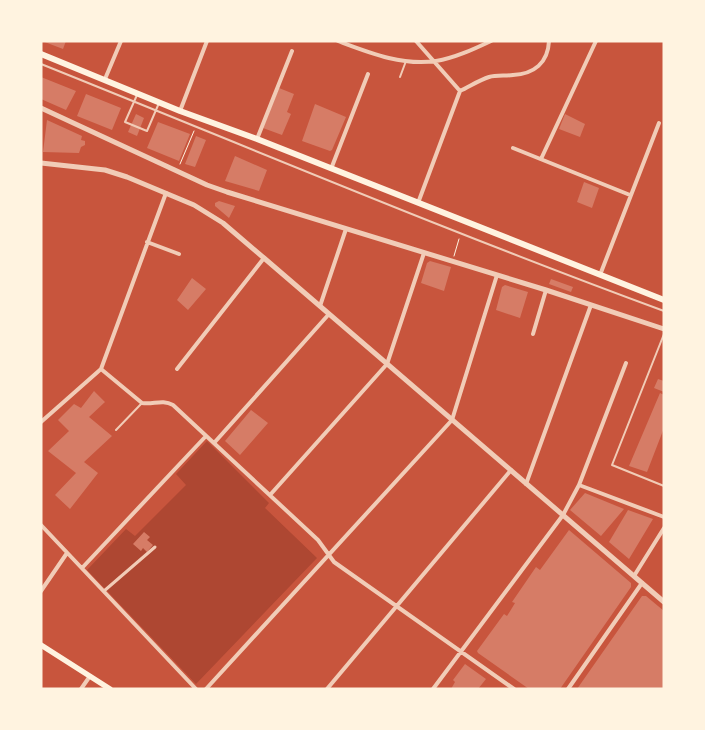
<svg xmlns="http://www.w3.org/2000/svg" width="705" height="730" viewBox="0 0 705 730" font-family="Figtree,sans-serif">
  <rect width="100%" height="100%" fill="#c8553d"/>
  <path fill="#ae4732" d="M207 441 269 503 265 508 317 558 196 684 87 570 126 529 135 536 186 485 176 474Z"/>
  <path fill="#d67c66" d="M42 41H66L63 49Z
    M41 77 76 91 66 110 41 99Z
    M279 88 294 94 287 112 291 114 282 135 263 128Z
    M86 94 121 108 112 130 77 116Z
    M315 104 346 117 332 150 330 151 302 141Z
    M136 114 144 118 137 136 128 132Z
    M565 114 585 124 580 137 559 129Z
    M47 120 82 136 81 140 85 141V145L81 147 79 153 43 152Z
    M158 122 190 134 179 161 147 148Z
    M196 136 206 140 195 167 185 164Z
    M235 156 267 170 259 191 225 181Z
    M584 182 599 188 592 208 577 202Z
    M219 201 235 206 229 218 215 206V203Z
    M430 261 451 267 444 291 421 283 427 263Z
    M192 278 206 289 188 310 177 300Z
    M551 279 573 287 571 292 549 284Z
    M505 285 528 292 520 318 496 310 502 287Z
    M658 379 664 381V392L654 388Z
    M94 391 105 402 89 417 112 436 84 462 98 473 70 509 55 495 76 473 48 451 69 431 58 420 74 404 81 408Z
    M660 393 664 395V428L647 472 629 466Z
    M251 410 268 423 240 455 225 441Z
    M585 493 624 509 601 536 570 510Z
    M628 510 653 519 629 559 609 542Z
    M569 530 631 583V587L560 689H529L478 653 477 651 504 614 507 616 512 608 515 603 512 602 536 567 540 570Z
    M144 532 150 537 147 540 153 545 147 552 143 548 141 551 133 544Z
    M642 596H646L664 611V689H577Z
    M465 664 486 679 478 689H451L455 682 453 680Z"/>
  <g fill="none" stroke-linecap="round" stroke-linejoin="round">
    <path stroke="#fff3e0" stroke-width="1" d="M180 164 194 131
      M454 256 459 239"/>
    <path stroke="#f1ccb7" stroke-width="2" d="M41 64C248 147 454 234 664 311
      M400 77 406 61
      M137 95 125 122 147 131 159 103
      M664 334 612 465 664 486
      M116 430 142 403"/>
    <path stroke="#f1ccb7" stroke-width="3" d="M104 591 155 547"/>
    <path stroke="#f1ccb7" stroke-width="4" d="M338 41C370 53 402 66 436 61 455 58 474 49 491 41
      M416 41 460 91
      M105 79 121 41
      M180 111 207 41
      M257 139 292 51
      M513 148 630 195
      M541 159 596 41
      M331 169 368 74
      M418 203 460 91C469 87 479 80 489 77 496 75 505 76 513 75 534 74 548 63 549 41
      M147 242 179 254
      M600 275 659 123
      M320 306 346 229
      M533 334 546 290
      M101 369 142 403C153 405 162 399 173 405L318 540 334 562 514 689
      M177 369 264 258
      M41 422 101 369 166 193
      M214 443 329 314
      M526 484 591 305
      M579 485 664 517
      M270 495 387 364 424 253
      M41 525 196 689
      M82 568 206 436
      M634 576 664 528
      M41 591 67 553
      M81 689 90 676
      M206 689 452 420 497 275
      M327 689 511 470
      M433 689 563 515 579 485 626 363
      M568 689 642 583"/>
    <path stroke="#f1ccb7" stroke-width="5" d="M41 108 207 185 227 192 546 290 664 329
      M41 163 105 170 127 177 194 205 223 223 264 258 664 602"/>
    <path stroke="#fff3e0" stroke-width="5.5" d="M41 645 110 689"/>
    <path stroke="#fff3e0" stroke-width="6" d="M41 54 180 111 257 139 664 300"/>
  </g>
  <rect width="705" height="730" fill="none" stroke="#fff3e0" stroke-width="85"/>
</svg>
